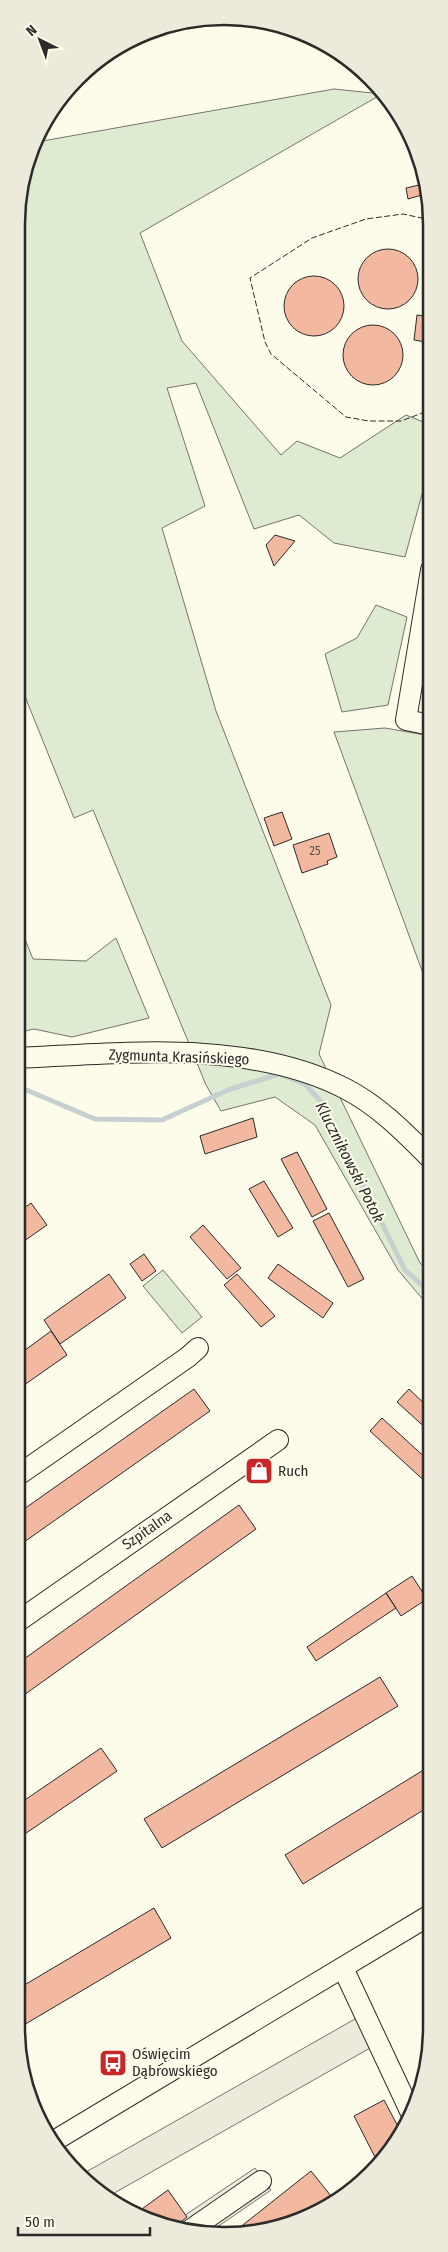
<svg xmlns="http://www.w3.org/2000/svg" width="448" height="2252" viewBox="0 0 448 2252" font-family="'Fira Sans Condensed',sans-serif">
  <rect width="100%" height="100%" fill="#fdfbea"/>
  <path fill="#deebd1" stroke="#74746e" d="M334 89 382 94 140 233 182 341 281 455 297 441 340 458 406 415 431 425V461L405 557 334 543 299 515 254 529 196 383 167 388 205 506 162 528 216 711 331 1005 319 1054 420 1263 431 1273V1309L398 1270 315 1125 275 1097 221 1111 206 1085 93 810 74 818 18 679V197L37 142Z
    M376 605 407 617 388 705 342 712 325 654 357 638Z
    M385 728 431 736V995L334 732Z
    M17 919 33 959 86 961 116 938 149 1018 72 1037 34 1029 17 1033Z
    M163 1270 202 1317 182 1333 143 1286Z"/>
  <path fill="#eceadb" stroke="#74746e" d="M362 2015 379 2043 109 2196 79 2176Z
    M255 2168 271 2190 207 2234 169 2226Z"/>
  <g fill="none" stroke-linecap="round" stroke-linejoin="round">
    <path stroke="#c7d0d0" stroke-width="5" d="M17 1086 95 1119 162 1120 228 1090 279 1074 305 1084 323 1104 405 1270 431 1293"/>
  </g>
  <path fill="#f2b8a0" stroke="#2b2b2b" d="M419 185 422 195 408 199 406 188Z
    M358 279a30 30 0 1 1 60 0a30 30 0 1 1-60 0Z
    M284 306a30 30 0 1 1 60 0a30 30 0 1 1-60 0Z
    M417 315 431 317V343L414 340Z
    M343 355a30 30 0 1 1 60 0a30 30 0 1 1-60 0Z
    M275 535 295 541 274 566 266 545Z
    M282 812 292 839 274 846 264 818Z
    M329 833 337 857 327 861 328 864 302 873 293 845Z
    M253 1118 257 1137 205 1154 200 1136Z
    M297 1152 327 1209 312 1217 281 1159Z
    M264 1181 293 1228 278 1237 249 1189Z
    M31 1203 47 1225 17 1246V1213Z
    M329 1213 364 1279 348 1287 313 1221Z
    M203 1225 241 1268 227 1279 190 1237Z
    M144 1254 156 1271 142 1281 130 1264Z
    M278 1264 333 1303 323 1318 268 1278Z
    M109 1274 126 1298 60 1344 44 1320Z
    M237 1274 275 1316 261 1327 224 1285Z
    M51 1331 67 1355 17 1390V1356Z
    M194 1389 210 1411 17 1547V1514Z
    M409 1389 430 1409V1432L397 1402Z
    M382 1418 430 1462V1486L370 1431Z
    M239 1505 256 1529 17 1700V1664Z
    M412 1576 427 1599 401 1616 386 1593Z
    M386 1593 396 1608 316 1661 307 1647Z
    M380 1677 398 1706 162 1848 144 1819Z
    M101 1748 117 1771 16 1840V1806Z
    M430 1766V1806L303 1884 285 1855Z
    M154 1908 171 1938 17 2029 16 1990Z
    M384 2100 402 2134 378 2163 354 2116Z
    M311 2171 331 2196 305 2217 291 2225 234 2232Z
    M168 2190 187 2217 174 2227 144 2220 135 2214Z"/>
  <g fill="none" stroke-linecap="round" stroke-linejoin="round">
    <defs>
      <path id="minor" d="M431 725 406 720 431 570
        M17 1058C123 1053 249 1039 346 1089 379 1106 405 1133 431 1159
        M17 1476 188 1357 198 1348
        M17 1622 278 1440
        M343 1968 411 2113
        M54 2141 430 1915
        M190 2230 261 2181"/>
    </defs>
    <use href="#minor" stroke="#2b2b2b" stroke-width="22"/>
    <use href="#minor" stroke="#fdfbea" stroke-width="20"/>
    <path stroke="#2b2b2b" stroke-width="1" stroke-dasharray="6 2.5" stroke-linecap="butt" d="M431 406 428 411 401 421H369L346 417 271 354 265 342 250 278 312 238 366 219 403 214 431 220"/>
  </g>
  <defs>
    <symbol id="shop-square" viewBox="-11 -11 22 22"><rect x="-9" y="-9" width="18" height="18" rx="4" fill="#c62828" stroke="#fdfbea"/><path d="M-5-2.5h2.3a2.7 3.5 0 0 1 5.4 0H5L5.5 6h-11ZM-1.5-2.5h3a1.5 2.3 0 0 0-3 0Z" fill="#fff"/></symbol>
    <symbol id="bus-square" viewBox="-11 -11 22 22"><rect x="-9" y="-9" width="18" height="18" rx="4" fill="#c62828" stroke="#fdfbea"/><path d="M-5-6H5V4H4V6H2V4H-2V6H-4V4H-5ZM-3.5-4V0h7V-4ZM-3.5 1.2v1.5H-2V1.2ZM2 1.2v1.5H3.5V1.2Z" fill="#fff"/></symbol>
  </defs>
  <g fill-rule="evenodd">
    <use href="#shop-square" x="243" y="1455" width="32" height="32"/>
    <use href="#bus-square" x="97" y="2047" width="32" height="32"/>
  </g>
  <g text-anchor="middle" dominant-baseline="central" stroke-width="4" stroke-linejoin="round" paint-order="stroke">
    <g font-size="12" fill="#5d4e48">
      <text x="315" y="851">25</text>
    </g>
    <g font-size="15" fill="#2b2b2b" stroke="#fdfbea">
      <text transform="translate(179 1057) rotate(2)">Zygmunta Krasińskiego</text>
      <text transform="translate(147 1530) rotate(-35)">Szpitalna</text>
    </g>
    <g font-size="15" fill="#2b2b2b" stroke="#fdfbea" text-anchor="start">
      <text x="278" y="1471">Ruch</text>
      <text x="132" y="2054">Oświęcim<tspan x="132" dy="17">Dąbrowskiego</tspan></text>
    </g>
    <g font-size="16" font-style="italic" fill="#2b2b2b" stroke="#fdfbea">
      <text transform="translate(350 1162) rotate(63)">Klucznikowski Potok</text>
    </g>
  </g>
  <path d="M0 0H448V2252H0ZM224 25H224A199 199 0 0 1 423 224V2028A199 199 0 0 1 224 2227H224A199 199 0 0 1 25 2028V224A199 199 0 0 1 224 25Z" fill="#eceadb" fill-rule="evenodd"/>
  <path fill="none" stroke="#2b2b2b" stroke-width="2.5" d="M224 25H224A199 199 0 0 1 423 224V2028A199 199 0 0 1 224 2227H224A199 199 0 0 1 25 2028V224A199 199 0 0 1 224 25Z"/>
  <g transform="translate(40 40) rotate(318)" stroke="#fdfbea" stroke-width="4" paint-order="stroke">
  <path d="M0-4L9 19L0 12L-9 19Z" fill="#2b2b2b"/>
  <text y="-8" font-size="14" font-weight="bold" text-anchor="middle" fill="#2b2b2b">N</text>
  </g>
  <path d="M18 2227v8h132v-8" fill="none" stroke="#2b2b2b" stroke-width="2.5"/>
  <text x="25" y="2227" font-size="15" fill="#2b2b2b" stroke="#fdfbea" stroke-width="4" paint-order="stroke">50 m</text>
</svg>
